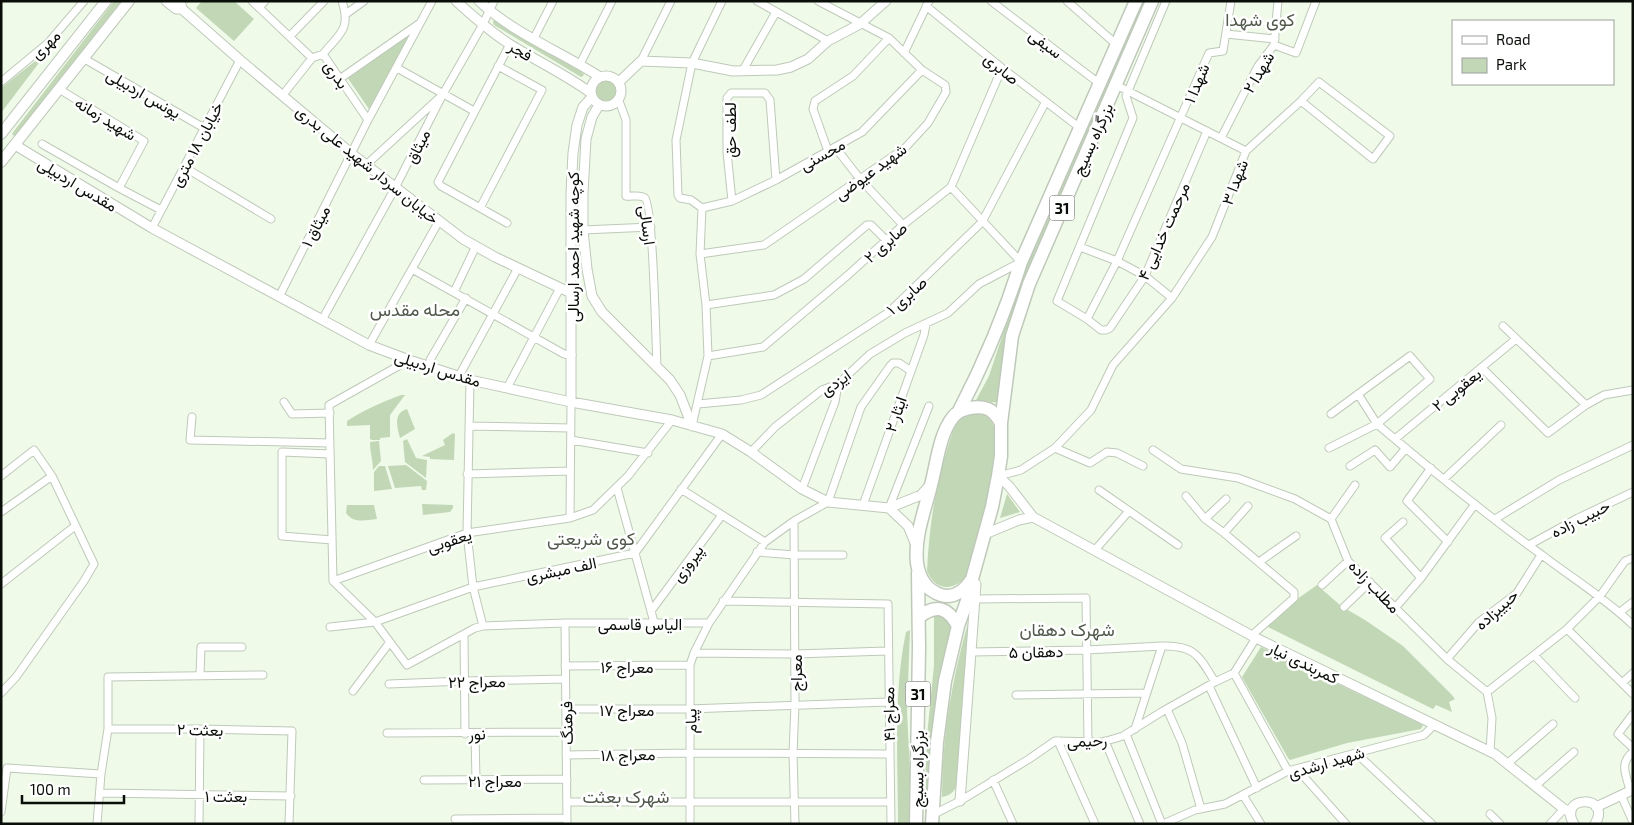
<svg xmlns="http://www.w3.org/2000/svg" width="1634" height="825" viewBox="0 0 1634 825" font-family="'Exo 2',Vazirmatn,sans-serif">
  <rect width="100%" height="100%" fill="#effae9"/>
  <path fill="#c1d7b6" d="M114 1H122L17 135 14 136 12 134 14 131Z
    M202 1H234L254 19 234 41 196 8Z
    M1143 1H1147L1040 242 999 403 976 400 989 376 1018 288 1042 228Z
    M494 19 580 71 584 74 583 76 581 77 494 25 493 22Z
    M411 32 371 112 347 77Z
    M48 51 1 113V88Z
    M596 92a11 11 0 1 1 22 0a11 11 0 1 1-22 0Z
    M401 395H405L390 415V437L380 438V440H372L370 439V425L347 426V421C364 410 382 402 401 395Z
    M407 409 415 429 400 438C397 427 393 413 407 409Z
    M980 413C987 415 992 421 995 429 997 436 995 444 995 452 991 494 978 534 967 575 954 592 935 591 927 571 929 528 935 487 948 446 951 438 953 427 959 421 964 415 972 414 980 413Z
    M453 433 455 434 454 460 430 459V457L422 456 445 445 443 440Z
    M407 439 416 458 427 460 426 478 405 462 403 441Z
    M379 441 381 461 373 470C373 459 370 453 370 442Z
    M406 465 427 481 426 490H422L421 486 395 488 388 466Z
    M379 466H385L392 489 374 491V472Z
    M1007 494 1020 512 1000 518Z
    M422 504 453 505V508L450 512 423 515Z
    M347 505H374L377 519C365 520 354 524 346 513Z
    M1317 585 1341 606 1365 620 1403 646 1451 694 1455 699 1449 702 1452 712 1436 705 1433 709 1262 624Z
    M971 613 960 778C956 788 954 795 942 797 942 735 953 672 971 613Z
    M937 614 945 616 954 625 928 824H925L926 746 934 665V616Z
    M910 630 907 710 912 817 910 824H898C898 762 893 693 906 632Z
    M1261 647 1423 725 1421 729 1347 743 1290 760 1288 758 1242 677Z"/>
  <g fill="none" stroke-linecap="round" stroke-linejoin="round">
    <defs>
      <path id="street" d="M252 1 312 58
        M342 1C351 30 340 33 323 54L368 120
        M757 1 828 41
        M991 1 1100 84
        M1067 1 1117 45
        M1166 1 1126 96 1133 118 1057 301 1087 319 1101 330H1106L1110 328 1145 276 1207 131
        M926 6 1002 68 1080 128
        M259 8 265 1
        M346 14 364 1
        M1226 34 1275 39
        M290 36 324 1
        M533 40 553 1
        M1274 45 1296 53 1316 1
        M904 53 929 1
        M83 58 204 128
        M641 61 671 1
        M580 64 612 1
        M397 68 474 111
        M743 70 776 12
        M341 78 420 23
        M1 82 48 43 84 1
        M1116 85 1246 151
        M59 89 144 141 119 188 161 210
        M282 96 312 58 323 54
        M619 101 626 120V196C631 197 640 194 645 198 653 204 656 346 657 367
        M1221 138 1258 66 1274 45 1278 1
        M42 144 119 188
        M835 147 860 179 903 225
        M828 151 813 109 815 101 853 76 889 38
        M366 165 439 98
        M184 167 271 219
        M732 201 727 152V98L731 93H765L770 100 776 180
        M480 208 542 90 498 66
        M702 208 691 200 680 198 678 195 676 140 692 63 722 1
        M507 223 441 186 438 182 510 44
        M152 228 240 60
        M583 230 651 227
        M1080 247 1117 261 1145 276 1172 298
        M700 254 764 245 905 148 928 123 946 92 945 85 922 70 889 38 818 1
        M412 269 564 354 572 355
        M454 292 476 246
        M279 297 368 120 432 1
        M706 305 774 295 804 279 867 225H871L886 240
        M1087 319 1117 261 1209 53 1223 51 1231 1
        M322 320 395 188 443 94 482 26 494 1
        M369 345 439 221
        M708 356 763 347 848 275 903 225 951 187 1002 68
        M409 360 329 405 333 581 375 622 407 665 475 628 483 626 565 623H709L765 542 794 521 828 502 861 407 890 366 893 363H899L911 371
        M429 367 430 360 466 298
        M1482 368 1548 433 1586 405 1503 326
        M459 376 518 268
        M470 380 467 533 473 587 483 626
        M507 388 560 288
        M284 402 292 414 330 413
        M698 404 741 400 761 395 889 312 982 222 1045 103
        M1586 405 1604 395 1633 390
        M1331 414 1410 356 1430 379 1377 424 1358 394
        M192 417 190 440 330 443
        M469 426 571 428
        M692 426 708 356 706 305 700 254 702 208 732 201 776 180 862 132 922 70
        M1395 439 1516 339
        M571 440 648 453
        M1055 448 1090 463 1107 452 1117 453 1143 466
        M1329 448 1377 424C1430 469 1485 514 1542 555 1572 578 1605 598 1633 625
        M1153 450 1181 469 1238 478 1295 499 1331 519 1348 561 1447 659 1487 692 1492 718 1490 752
        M751 452 775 427 822 390 838 384 870 354 905 333 948 313 979 284 1021 262 951 187
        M330 454 282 452V536L332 540
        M1350 466 1375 450 1390 467 1406 448
        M1431 468 1407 501 1448 542
        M467 474 570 471
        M1 476 34 450 52 476 94 564 84 581 16 677 1 693
        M998 476 1021 470 1055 448 1091 410 1113 365 1172 298 1212 237 1246 151 1301 101 1319 82 1390 136 1373 159 1301 101
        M1444 479 1501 425
        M617 488 654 622
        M681 489 765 542
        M802 489 835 402 838 384
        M1099 490 1178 545
        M1186 496 1205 519 1224 533 1294 592V598L1251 636
        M863 505 924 335 926 324
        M889 508 929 406
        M1 512 52 476
        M570 518 571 402
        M1205 519 1226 499
        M1331 519 1355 485
        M1495 519 1559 480 1633 445
        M794 521 795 704 793 754 795 824
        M1403 522 1385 538 1421 578
        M1224 533 1248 506
        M1529 545 1578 518 1633 492
        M1095 550 1129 511
        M757 552 795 555H843
        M1259 562 1296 536
        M333 581 467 533 570 518 593 510 628 476 672 420
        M1 584 75 526
        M1322 585 1348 561
        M975 599 1086 598 1088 742
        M723 601 888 604 891 824
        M1344 607 1370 582
        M1395 608 1421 578 1475 504
        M651 611 722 515
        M1620 612 1633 602
        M565 623 567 824
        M330 627 375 622 473 587 635 553 722 434
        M1567 629 1600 596 1625 561 1633 558
        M464 634 465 734
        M1162 646C1195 645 1199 656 1215 682
        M971 652 1087 650 1162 646 1135 729
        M694 653 795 654 887 651
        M1534 655 1575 698
        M1447 659 1479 622 1517 593 1541 555
        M565 666 690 665
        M1234 673 1288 771
        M200 675 201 647H242
        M1622 683 1633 694
        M389 684 464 681 565 679
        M1209 686 1257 788
        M353 691 390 642
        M1487 692 1567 629 1622 683 1633 673
        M1016 695 1146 693
        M566 709H689L888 702
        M1167 709 1182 743 1201 809
        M1633 714 1618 734 1633 748
        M108 729H200L292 731 289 824
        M387 733 566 732
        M475 734 476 780
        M1126 734 1162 824
        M1058 741 1095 824
        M1105 741 1140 824
        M1356 753 1432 824
        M566 755 690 753 889 754
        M1507 764 1553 724
        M1297 769 1346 824
        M424 780 567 779
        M993 780 1013 824
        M1535 786 1574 752
        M1630 790C1626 775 1619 763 1633 752
        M100 793 291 796
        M1243 795 1261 824
        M1621 795 1633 822
        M567 802H890
        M1 812 7 768 101 774
        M1490 814 1500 824
        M932 815 960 801 1029 759 1055 741 1103 742 1123 736 1163 711 1215 682 1234 673 1256 638
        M455 819 567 818
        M97 824 101 774 108 729V677L263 675
        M199 824 200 729
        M690 824V665L694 653 709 623
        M1163 824 1195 810 1225 804 1288 771 1424 735 1434 725
        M1550 824 1564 809"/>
      <path id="secondary" d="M166 1 176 9H182
        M179 1 181 4 182 9 240 60 352 154 463 239 495 257 571 293
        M456 1C474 17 490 32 511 45 537 61 565 74 591 93
        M479 1C514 34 560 51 600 77
        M591 91a15 15 0 1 1 30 0a15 15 0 1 1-30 0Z
        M619 82 641 61 692 63 733 71 777 70 791 67 808 59 828 41 860 24 886 1
        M599 105 592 117 586 139 583 193V230L587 269 592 296 602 312 670 380 680 395 692 426
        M15 145 152 228 369 345 409 360 470 380 571 402 672 420 722 434 751 452 802 489 828 502 889 508 921 495 930 485
        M571 402V193L573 153 577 125 583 107 592 97
        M998 476 1009 486 1033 517 1256 638 1495 754 1564 809 1571 812
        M889 508 908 526 916 545
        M985 534 1019 520 1033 517
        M960 801 976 584
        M1596 807 1628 792 1633 787
        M1574 824C1556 795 1613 794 1595 824"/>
      <path id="primary" d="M1 134 106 1
        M1 162 129 1"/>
      <path id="highway" d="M959 411C984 363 1005 313 1021 262L1136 1
        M1001 423C997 417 995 412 988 409 978 405 960 408 953 417 939 435 937 463 931 485 925 510 914 537 917 563 919 578 926 590 941 595 954 599 965 590 972 579L992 507 998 476 1001 456V423L1012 336 1029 284 1152 1
        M919 617C937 603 948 608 958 626
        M916 824 919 647 918 573
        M932 824 937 742 945 681 958 626 968 598 972 581"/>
    </defs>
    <use href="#street" stroke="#bfc9ba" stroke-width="9"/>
    <use href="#secondary" stroke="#bfc9ba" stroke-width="11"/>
    <use href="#primary" stroke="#bfc9ba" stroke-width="12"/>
    <use href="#highway" stroke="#bfc9ba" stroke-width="15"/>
    <use href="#street" stroke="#fff" stroke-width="7"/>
    <use href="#secondary" stroke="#fff" stroke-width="9"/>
    <use href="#primary" stroke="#fff" stroke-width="10"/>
    <use href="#highway" stroke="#fff" stroke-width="12"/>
  </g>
  <g text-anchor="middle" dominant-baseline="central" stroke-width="5" stroke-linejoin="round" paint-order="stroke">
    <g fill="#fff" stroke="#545653" stroke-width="1">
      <rect x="1049.5" y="195.5" width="25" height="25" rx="4"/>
      <rect x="905.5" y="681.5" width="25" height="25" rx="4"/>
    </g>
    <g font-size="15" font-weight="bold" fill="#0a0e09">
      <text x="1062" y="208">31</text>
      <text x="918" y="694">31</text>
    </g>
    <g font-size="16" fill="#0a0e09" stroke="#fff">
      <text transform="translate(1046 43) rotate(37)">سیفی</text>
      <text transform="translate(45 44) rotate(-44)">مهری</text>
      <text transform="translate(521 50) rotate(31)">فجر</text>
      <text transform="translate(1002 68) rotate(39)">صابری</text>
      <text transform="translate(1258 72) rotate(-59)">شهدا ۲</text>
      <text transform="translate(337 74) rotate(55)">بدری</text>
      <text transform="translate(1196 83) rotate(-67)">شهدا ۱</text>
      <text transform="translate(144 93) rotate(30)">یونس اردبیلی</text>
      <text transform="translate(106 118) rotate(31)">شهید زمانه</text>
      <text transform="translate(729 130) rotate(-90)">لطف حق</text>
      <text transform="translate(1092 139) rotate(-66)">بزرگراه بسیج</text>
      <text transform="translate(196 144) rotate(-62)">خیابان ۱۸ متری</text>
      <text transform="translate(417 146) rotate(-63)">میثاق</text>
      <text transform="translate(822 154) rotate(-29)">محسنی</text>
      <text transform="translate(368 164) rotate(39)">خیابان سردار شهید علی بدری</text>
      <text transform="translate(870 171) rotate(-36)">شهید عیوضی</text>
      <text transform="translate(1234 182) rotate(-69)">شهدا ۳</text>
      <text transform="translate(78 184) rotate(31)">مقدس اردبیلی</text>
      <text transform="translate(648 225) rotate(82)">ارسالی</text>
      <text transform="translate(315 226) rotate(-63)">میثاق ۱</text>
      <text transform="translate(1163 231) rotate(-66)">مرحمت خدایی ۴</text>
      <text transform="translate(885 242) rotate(-42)">صابری ۲</text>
      <text transform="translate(572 247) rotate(-90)">کوچه شهید احمد ارسالی</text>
      <text transform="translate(906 295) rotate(-42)">صابری ۱</text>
      <text transform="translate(438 368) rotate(17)">مقدس اردبیلی</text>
      <text transform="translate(835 382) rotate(-35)">ایزدی</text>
      <text transform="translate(1456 389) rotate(-39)">یعقوبی ۲</text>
      <text transform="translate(895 414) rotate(-71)">ایثار ۲</text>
      <text transform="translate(1580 518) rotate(-27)">حبیب زاده</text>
      <text transform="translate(449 540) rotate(-18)">یعقوبی</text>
      <text transform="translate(687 563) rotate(-54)">پیروزی</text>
      <text transform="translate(561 569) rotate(-12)">الف مبشری</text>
      <text transform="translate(1375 586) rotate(46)">مطلب زاده</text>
      <text transform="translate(1496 609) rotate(-42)">حبیبزاده</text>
      <text x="640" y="623">الیاس قاسمی</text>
      <text transform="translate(1036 651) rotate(-1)">دهقان ۵</text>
      <text transform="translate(1304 662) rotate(26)">کمربندی نیار</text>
      <text x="627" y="666">معراج ۱۶</text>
      <text transform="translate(795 673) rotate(-90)">معراج</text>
      <text transform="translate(477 681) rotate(-1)">معراج ۲۲</text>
      <text x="627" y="709">معراج ۱۷</text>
      <text transform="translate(888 714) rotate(-91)">معراج ۴۱</text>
      <text transform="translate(690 721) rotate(-91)">پیام</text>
      <text transform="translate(566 723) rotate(-91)">فرهنگ</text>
      <text transform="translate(200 729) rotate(1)">بعثت ۲</text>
      <text transform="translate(477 733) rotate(-1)">نور</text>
      <text transform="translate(1087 740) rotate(-2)">رحیمی</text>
      <text transform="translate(628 754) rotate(-1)">معراج ۱۸</text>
      <text transform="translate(1326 762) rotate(-16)">شهید ارشدی</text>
      <text transform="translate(917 769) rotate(-89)">بزرگراه بسیج</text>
      <text x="495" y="780">معراج ۲۱</text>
      <text x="226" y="795">بعثت ۱</text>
    </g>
    <g font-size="18" fill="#50594b" stroke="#fff">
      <text x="1260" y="19">کوی شهدا</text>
      <text x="415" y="309">محله مقدس</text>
      <text x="591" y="538">کوی شریعتی</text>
      <text x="1067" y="629">شهرک دهقان</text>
      <text x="626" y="796">شهرک بعثت</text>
    </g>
  </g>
  <rect width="1634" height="825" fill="none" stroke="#0a0e09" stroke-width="5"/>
  <rect x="1452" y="20" width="162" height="65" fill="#ffffff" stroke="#9d9f9d"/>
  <rect x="1462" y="36" width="25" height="8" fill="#ffffff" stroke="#9d9f9d"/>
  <text x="1496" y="45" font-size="15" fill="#0a0e09">Road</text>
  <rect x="1462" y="58" width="25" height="15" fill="#c1d7b6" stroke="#9d9f9d"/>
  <text x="1496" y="70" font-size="15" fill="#0a0e09">Park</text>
  <path d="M22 795v8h102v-8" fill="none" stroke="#0a0e09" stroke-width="2.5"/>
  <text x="30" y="795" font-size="15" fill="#0a0e09" stroke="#ffffff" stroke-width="4" paint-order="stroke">100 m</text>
</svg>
